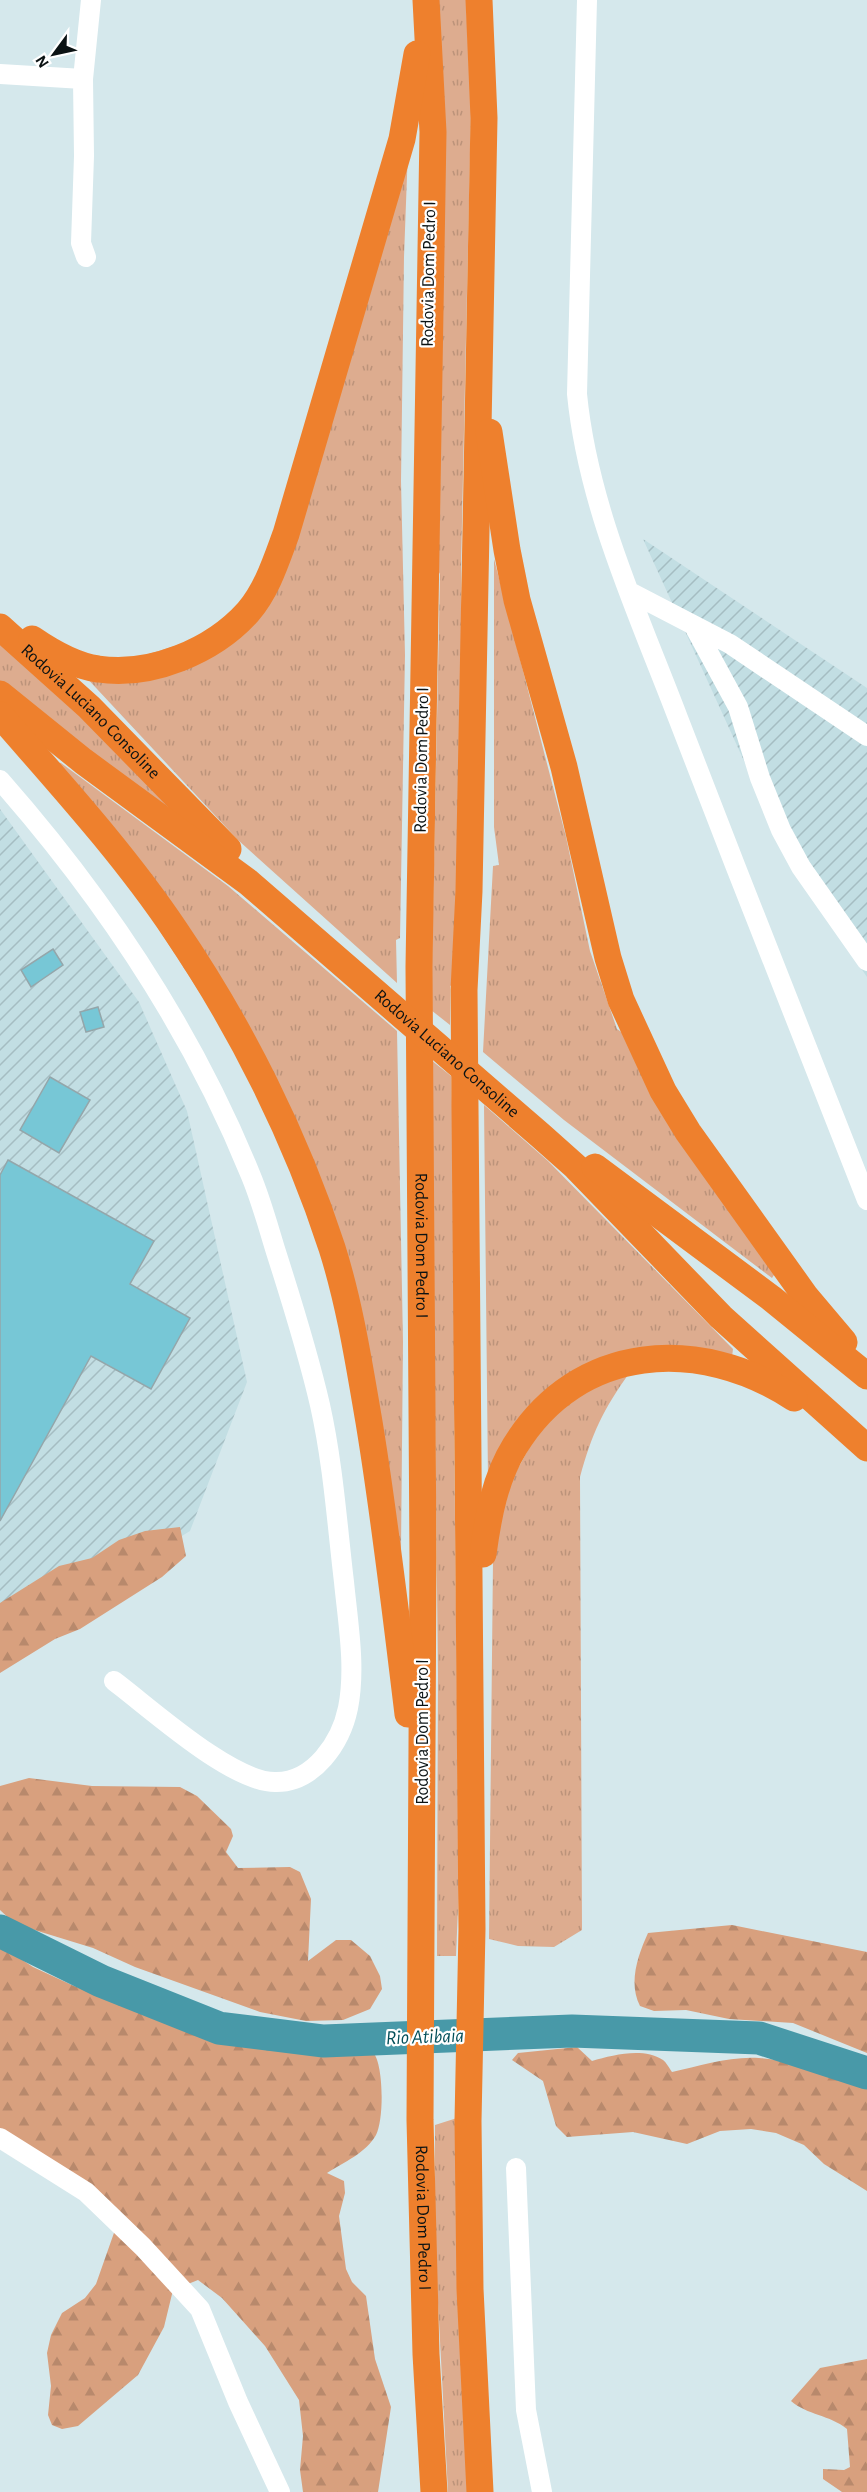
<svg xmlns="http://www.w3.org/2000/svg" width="867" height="2492" viewBox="0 0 867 2492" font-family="'Alegreya Sans',sans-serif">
  <defs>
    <pattern id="industrial-furrows" width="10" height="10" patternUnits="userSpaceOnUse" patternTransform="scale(1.5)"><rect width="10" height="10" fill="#c2dee3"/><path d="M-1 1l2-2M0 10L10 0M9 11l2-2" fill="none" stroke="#a5bdc2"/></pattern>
    <pattern id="grass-tufts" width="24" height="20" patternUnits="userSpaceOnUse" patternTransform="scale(1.5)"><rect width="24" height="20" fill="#ddac8f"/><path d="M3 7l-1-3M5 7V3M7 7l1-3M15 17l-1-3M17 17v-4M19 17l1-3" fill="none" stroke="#bc937a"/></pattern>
    <pattern id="forest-firs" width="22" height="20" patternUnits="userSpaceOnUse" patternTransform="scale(1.5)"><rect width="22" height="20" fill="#d8a07e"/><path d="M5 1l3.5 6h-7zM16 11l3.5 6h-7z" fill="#b8896c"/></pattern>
  </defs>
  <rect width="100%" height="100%" fill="#d5e8ec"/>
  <path fill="url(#industrial-furrows)" d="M643 539 867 688V977L795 873Z
    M0 809 139 1002 187 1111 247 1382 190 1531 0 1648Z"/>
  <path fill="url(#grass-tufts)" d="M439 0H466L471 108 461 568 462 699 455 983 450 986V1025L431 1010 440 574 434 564Z
    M408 149 404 257 401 481 405 655 400 938 396 940 397 983 238 840 83 674 247 624Z
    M494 559 566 837 590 951 617 1029 624 1034 776 1272 772 1278 564 1120 483 1052 493 866 499 865 494 827Z
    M0 636 109 736 180 821 0 685Z
    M50 761 61 763 228 886 397 1031 403 1342 401 1549H396L310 1163Z
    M431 1060 451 1076 456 1220 454 1431 459 1884 456 1956H437L438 1674Z
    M484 1105 548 1161 733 1349 732 1357 619 1358 488 1480Z
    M630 1372C603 1410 592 1433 580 1477L582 1930 554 1947 518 1946 489 1939 493 1560 502 1498 540 1428 580 1393Z
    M457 2118 470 2492H448L435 2246V2125Z"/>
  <path fill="url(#forest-firs)" d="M180 1527 186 1556 162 1577 80 1629 55 1639 0 1673V1603L59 1566 92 1558 119 1540 145 1531Z
    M29 1778 92 1786 180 1787 197 1796 231 1829 233 1836 226 1852 238 1868 290 1867 300 1872 311 1899 308 1961 336 1940H351L370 1956 380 1976 382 1989 370 2009 343 2020 306 2021 260 2012 135 1967 93 1948 15 1924 0 1910V1786Z
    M732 1925 867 1952V2053L793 2023 729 2019 686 2010 654 2011 640 2006C628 1983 638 1955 648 1933Z
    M0 1945 33 1967 74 1986 121 2002 184 2012 250 2043 325 2052H373C384 2065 384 2120 376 2135 366 2153 344 2162 327 2173L344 2181 345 2193 339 2216 346 2269 352 2282 366 2296 375 2359 391 2407 378 2492H303L300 2470 303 2436 299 2400 265 2346 222 2298 198 2280 173 2290 164 2327 138 2375 78 2426 62 2429 52 2425 48 2415 51 2386 47 2353 51 2335 62 2313 85 2298 96 2284 115 2230 107 2216 0 2149Z
    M577 2047 592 2061C613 2055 643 2047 663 2060 666 2062 670 2069 672 2072 700 2066 730 2056 759 2058 795 2060 833 2074 867 2086V2191L824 2164 804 2145 776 2133 751 2129 720 2131 687 2144 633 2132 567 2137 556 2126 543 2081 512 2060 518 2053Z
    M867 2359V2492H842L823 2479V2469L844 2470 850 2467 847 2429C830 2415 807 2415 791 2401L820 2368Z"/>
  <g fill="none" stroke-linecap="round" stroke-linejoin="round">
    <path stroke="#4899a8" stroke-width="33" d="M0 1931 101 1981 219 2028 324 2041 572 2031 759 2038 867 2073"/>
  </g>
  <path fill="#77c7d6" stroke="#94a6aa" stroke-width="1.5" d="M53 949 63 965 31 987 21 970Z
    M98 1007 104 1027 86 1032 80 1012Z
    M50 1077 90 1100 59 1153 20 1130Z
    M8 1160 154 1241 130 1284 190 1318 151 1389 91 1356 0 1521V1175Z"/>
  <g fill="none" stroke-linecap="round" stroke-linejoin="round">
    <path stroke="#fff" stroke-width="20" d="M587 0 577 394C588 507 638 613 678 718 740 879 803 1039 867 1200
      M0 74 83 79 91 0
      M83 79 84 156 81 243 86 257
      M630 592 730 644 867 736
      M694 626 738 707 760 778 781 830 801 867 867 961
      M0 780C103 897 192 1030 251 1176 261 1200 268 1226 276 1252 292 1302 308 1353 320 1405 333 1463 337 1523 344 1582 348 1623 356 1668 348 1708 341 1742 314 1783 275 1782 231 1782 150 1708 114 1681
      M0 2138 86 2192 143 2247 200 2309 238 2402 280 2492
      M516 2168 526 2410 542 2492"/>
    <g stroke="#ee802d" stroke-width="27">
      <path id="s1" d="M426 0 433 132 419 967 423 1558 420 2120 426 2354 434 2492"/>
      <path d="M479 0 484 118 469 891 464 990 472 1929 468 2121 470 2289 480 2492"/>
      <path d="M489 432 507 550 517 600 564 767 608 958 621 1000 663 1091 688 1132 806 1297 844 1342"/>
      <path id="s2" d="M0 627 89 707 228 849"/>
      <path d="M32 639C51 652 74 666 98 669 151 677 213 651 248 612 267 590 276 561 286 534L402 139 417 54"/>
      <path id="s3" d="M0 694 83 761 248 882 540 1135 576 1167 721 1317 867 1448"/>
      <path d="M0 715C60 784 124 854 175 930 241 1027 296 1137 332 1248 350 1305 359 1364 369 1422 385 1519 396 1616 408 1714"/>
      <path d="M595 1167 771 1298 867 1376"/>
      <path d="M483 1554C488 1517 495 1478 515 1446 578 1343 700 1336 794 1398"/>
    </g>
  </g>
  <g text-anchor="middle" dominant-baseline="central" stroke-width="4.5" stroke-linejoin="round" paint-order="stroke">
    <g font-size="18" fill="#0b1213" stroke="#fff">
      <text transform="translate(429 274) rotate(-89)">Rodovia Dom Pedro I</text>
      <text stroke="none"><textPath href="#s2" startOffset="124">Rodovia Luciano Consoline</textPath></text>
      <text transform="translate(422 760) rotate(-89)">Rodovia Dom Pedro I</text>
      <text stroke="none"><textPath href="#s3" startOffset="574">Rodovia Luciano Consoline</textPath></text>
      <text stroke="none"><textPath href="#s1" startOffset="1246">Rodovia Dom Pedro I</textPath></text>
      <text transform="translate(423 1732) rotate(-90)">Rodovia Dom Pedro I</text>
      <text stroke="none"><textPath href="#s1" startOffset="2218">Rodovia Dom Pedro I</textPath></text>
    </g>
    <g font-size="20" font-style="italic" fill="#034f5a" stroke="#fff">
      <text transform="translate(425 2037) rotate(-2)">Rio Atibaia</text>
    </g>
  </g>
  <g transform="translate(54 54) rotate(237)" stroke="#ffffff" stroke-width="4.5" paint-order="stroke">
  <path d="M0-4.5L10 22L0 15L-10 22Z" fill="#0b1213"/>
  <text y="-9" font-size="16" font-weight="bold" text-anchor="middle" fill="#0b1213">N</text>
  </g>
</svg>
